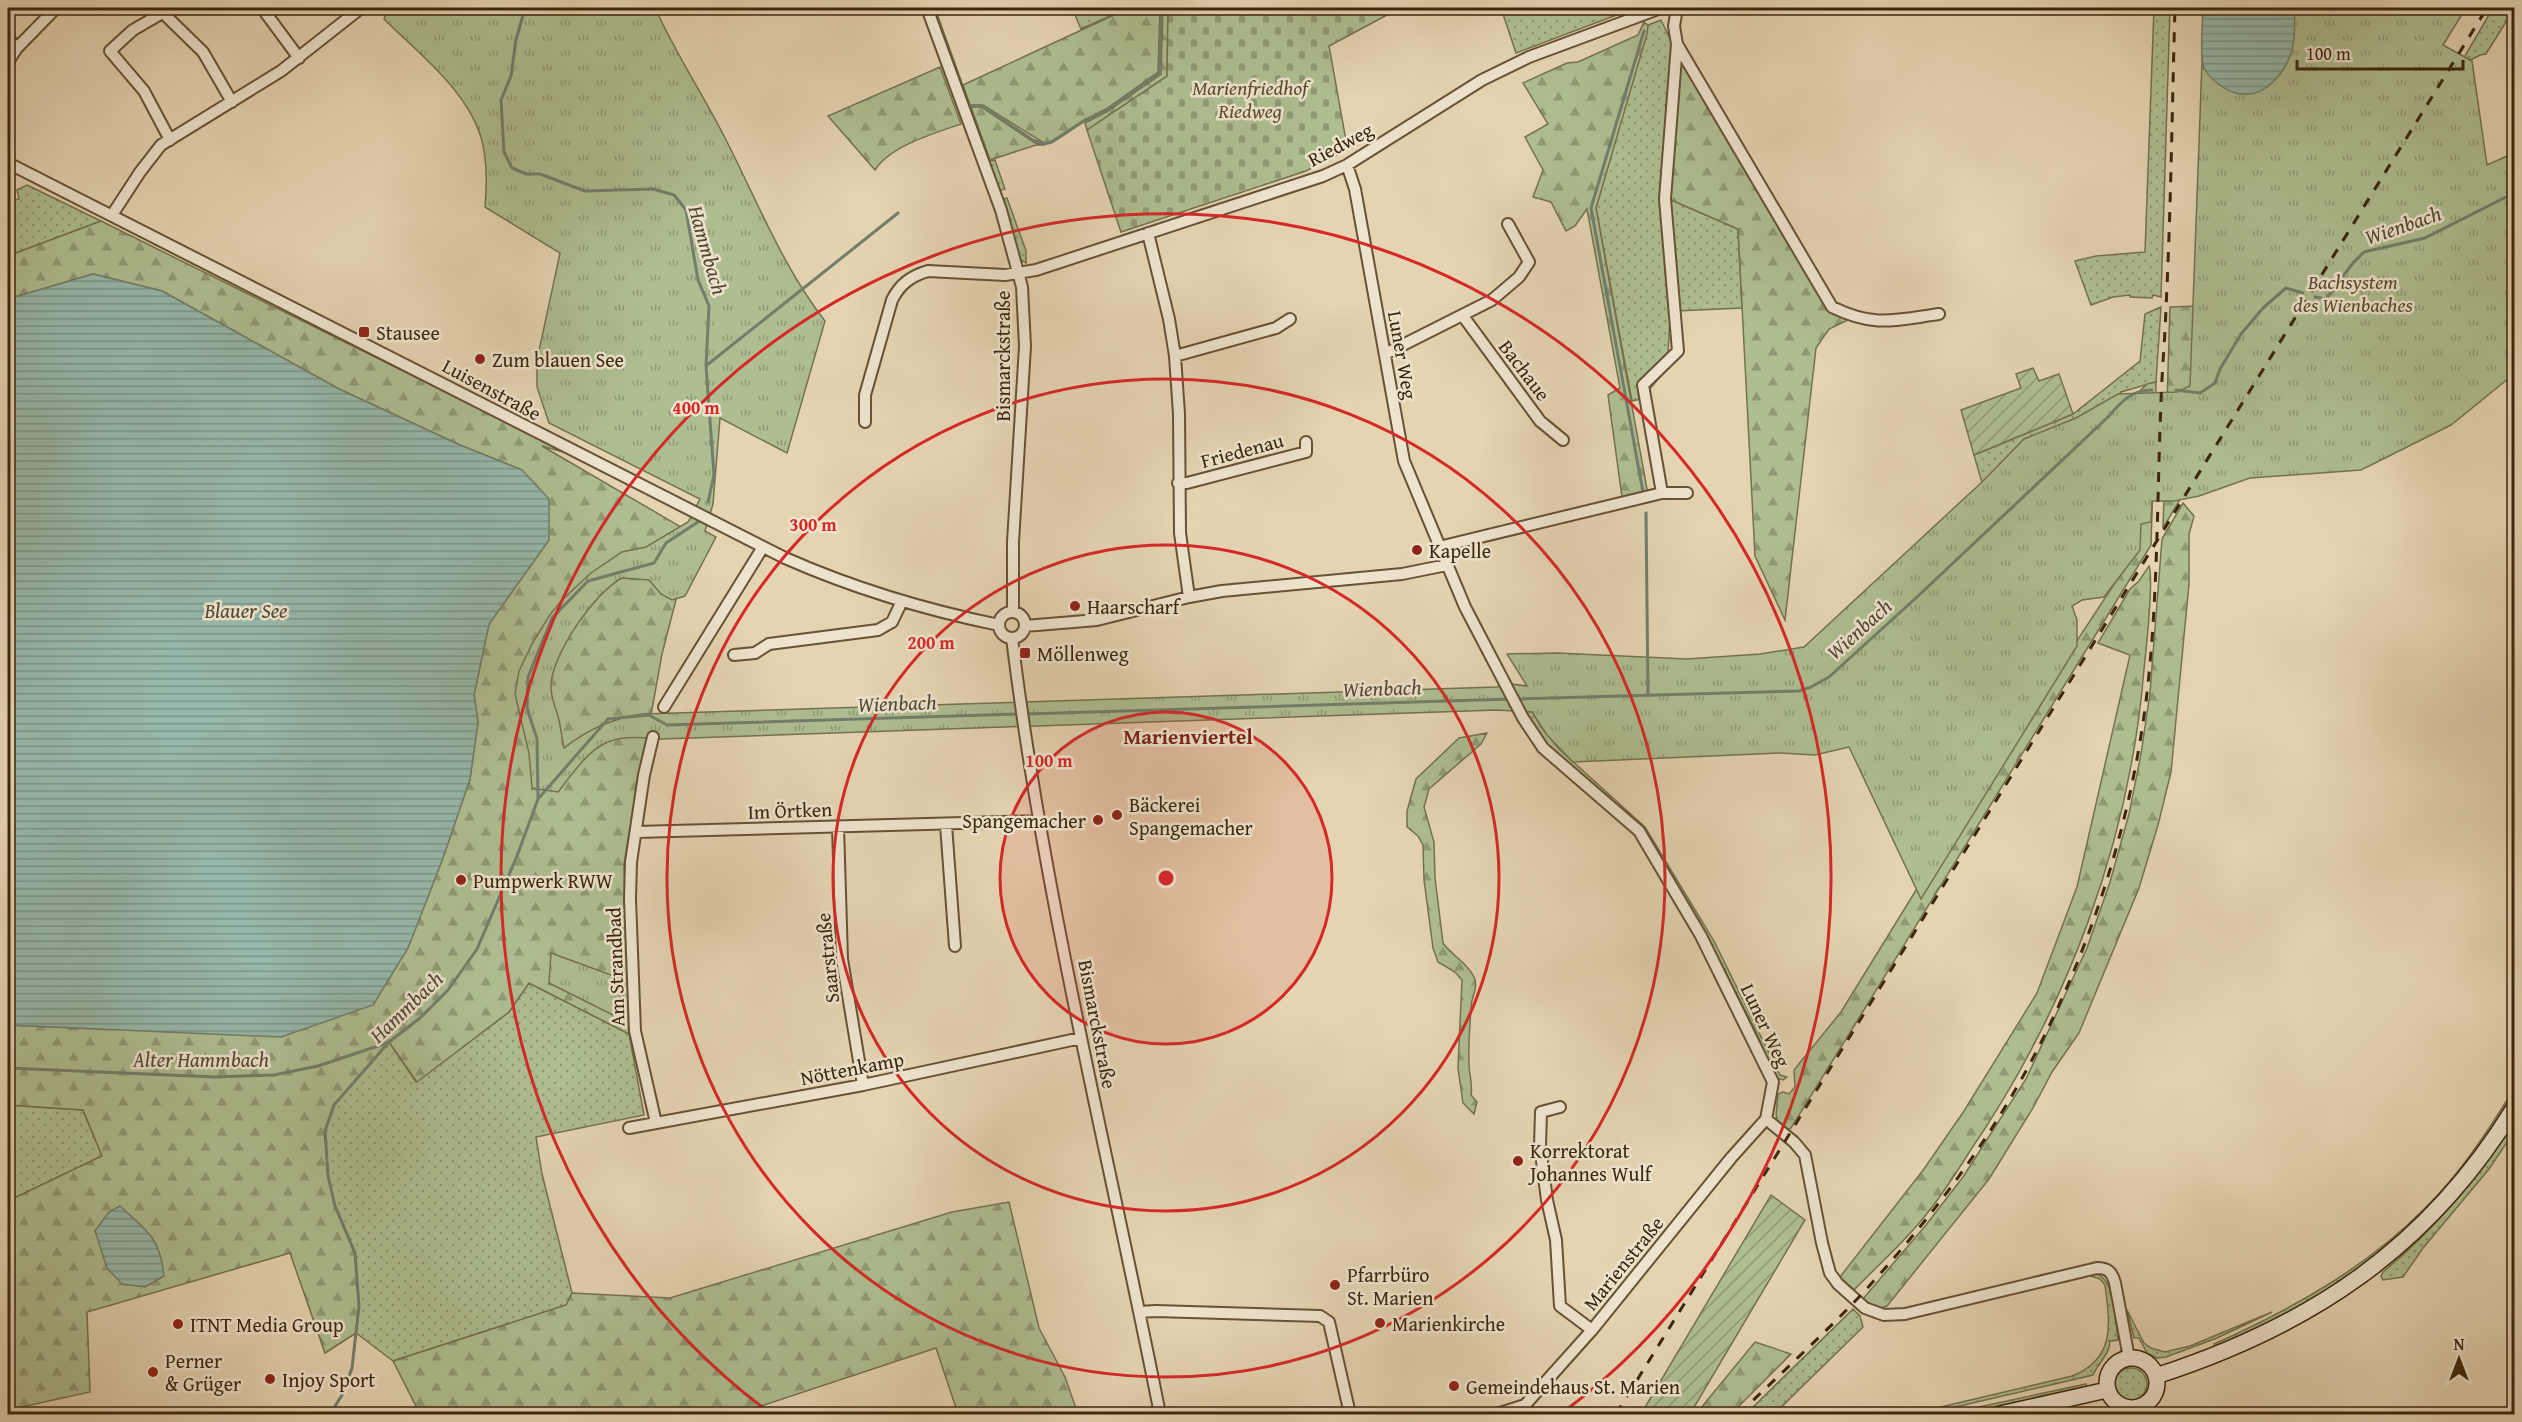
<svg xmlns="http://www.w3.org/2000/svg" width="2522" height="1422" viewBox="0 0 2522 1422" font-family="'Gentium Book Plus',serif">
  <defs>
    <pattern id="grass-dots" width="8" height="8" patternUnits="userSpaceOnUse" patternTransform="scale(1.5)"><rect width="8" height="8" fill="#aebe91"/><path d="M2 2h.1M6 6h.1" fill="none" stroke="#8f9a75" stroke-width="1.8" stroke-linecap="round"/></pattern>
    <pattern id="forest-firs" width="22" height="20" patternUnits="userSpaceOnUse" patternTransform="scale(1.5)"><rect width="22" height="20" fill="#aebe91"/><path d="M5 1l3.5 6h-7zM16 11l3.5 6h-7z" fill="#8f9a75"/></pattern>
    <pattern id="cemetery-stones" width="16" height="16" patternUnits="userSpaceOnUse" patternTransform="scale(1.5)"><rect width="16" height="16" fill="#aebe91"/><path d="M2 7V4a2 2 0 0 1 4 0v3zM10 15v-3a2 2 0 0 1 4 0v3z" fill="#8f9a75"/></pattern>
    <pattern id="park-tufts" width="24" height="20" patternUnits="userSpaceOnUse" patternTransform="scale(1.5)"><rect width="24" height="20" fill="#aebe91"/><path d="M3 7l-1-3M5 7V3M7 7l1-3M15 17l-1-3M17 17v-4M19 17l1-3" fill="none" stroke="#8f9a75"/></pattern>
    <pattern id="garden-furrows" width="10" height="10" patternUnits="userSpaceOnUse" patternTransform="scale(1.5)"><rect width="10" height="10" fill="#aebe91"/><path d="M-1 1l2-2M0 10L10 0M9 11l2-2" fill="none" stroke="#8f9a75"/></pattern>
    <pattern id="water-rules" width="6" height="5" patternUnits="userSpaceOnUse" patternTransform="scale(1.5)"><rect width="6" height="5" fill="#96b8aa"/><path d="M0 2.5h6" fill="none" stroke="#7c9589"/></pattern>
  </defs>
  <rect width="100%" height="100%" fill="#e5d4b2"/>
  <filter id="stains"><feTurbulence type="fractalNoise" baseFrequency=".00333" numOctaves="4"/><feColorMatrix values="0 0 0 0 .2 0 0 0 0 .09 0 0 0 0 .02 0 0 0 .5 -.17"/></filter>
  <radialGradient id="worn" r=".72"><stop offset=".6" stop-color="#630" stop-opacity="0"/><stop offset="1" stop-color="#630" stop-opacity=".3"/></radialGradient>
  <path fill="url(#grass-dots)" stroke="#74724f" stroke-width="1.5" d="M932 8H935L990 161 995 160 1005 189 998 191Z
    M1072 8H1128L1081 29Z
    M1501 8H1635L1516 53Z
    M2154 8H2170L2161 297 2153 295 2152 298 2130 297V295L2113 297 2091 305 2075 261 2096 256 2145 252Z
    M2493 8H2514V9L2486 54 2480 55 2459 66Z
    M1661 20 1673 45 1662 199 1670 319 1667 369 1641 399 1632 401 1596 208 1648 25Z
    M27 185 101 221 8 256V193L14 200 19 199 17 190Z
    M1007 198 1026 251V263L1020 259 1001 200Z
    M1669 199 1738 229 1742 308 1676 311Z
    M2161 307 2156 382 2121 392 2107 411 1992 517 1974 455 2073 414 2140 361 2145 314Z
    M1524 711 1533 712 1541 727 1559 749 1645 827 1714 941 1780 1075 1787 1077 1783 1080 1776 1078 1773 1074 1756 1032 1721 963 1645 831 1541 739Z
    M529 983 629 1034 644 1115 536 1137 542 1174 572 1293 567 1305 393 1361 356 1333 359 1306 355 1253 335 1206 328 1176 325 1131 334 1105 389 1042 416 1082 509 1012Z
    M2514 1089V1096C2490 1136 2461 1176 2429 1210 2371 1272 2292 1313 2215 1347L2214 1344C2290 1310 2365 1269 2424 1209 2460 1174 2488 1131 2514 1089Z
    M8 1105 83 1110 102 1156 8 1201Z
    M2514 1122V1132L2489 1169 2423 1248 2403 1277 2383 1280 2381 1276 2383 1272C2435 1229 2478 1178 2514 1122Z
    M2092 1273C2116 1274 2115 1322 2118 1340L2110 1341C2110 1354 2098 1363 2093 1375L1925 1414H1911L2072 1376C2116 1359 2110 1323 2105 1285L2100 1279 2091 1276Z
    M1853 1309 1860 1316 1863 1327 1774 1414H1746Z
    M2127 1310 2144 1343 2151 1348 2165 1352 2190 1346 2272 1312 2217 1338 2166 1357 2157 1358 2147 1353 2139 1338H2134Z
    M2115 1384a16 16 0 1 1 32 0a16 16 0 1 1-32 0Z
    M2086 1384V1387L1960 1414H1946Z"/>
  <path fill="url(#forest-firs)" stroke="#74724f" stroke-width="1.5" d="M1129 8H1160L1158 72 1106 109 1084 120 1052 141 1044 143 983 105H970L963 85Z
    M1163 8H1168L1167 76 1087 130 1085 123 1108 111 1161 74Z
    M1644 22 1648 25 1647 34 1596 208 1647 489V500L1641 501 1639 493 1622 497 1608 395 1620 388 1587 209 1575 226 1566 231 1551 202 1533 197 1543 170 1525 137 1548 124 1523 83 1567 63 1578 62 1638 35Z
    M1680 56 1830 310 1850 319 1829 329 1816 348 1785 620 1755 556 1738 229 1669 199Z
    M940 67 961 124C935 133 890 146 875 170L828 116Z
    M971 107H981L1035 143 1045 145H1036L990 160Z
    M101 221 530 434 563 452 542 446 693 534 662 654 624 864 629 1034 529 983 509 1012 417 1082 389 1042 334 1105 325 1131 328 1176 335 1206 355 1253 359 1306 356 1333 325 1353 290 1253 87 1312 90 1392 8 1410V1201L102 1156 83 1110 8 1105V1025L100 1029 373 1005 408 948 443 858 470 779 478 722 474 695 489 624 549 540 522 470 460 445 339 389 162 291 93 274 8 299V256Z
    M2199 306 2242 395 2163 528 2170 307Z
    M2156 382 2151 545 1791 1128 1787 1130 1779 1126 1776 1115 1778 1094 1783 1092 1789 1094 1795 1087 1794 1070 1841 1012 1963 814 2134 554 2141 397 2139 392 2147 384Z
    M2183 503 2194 516 2189 534V584L2171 772 2158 825 2139 888 2079 1033 2052 1072 2033 1108 1989 1179 1887 1306 1881 1308 1864 1304 1862 1300 1926 1225 1963 1177 2026 1079 2087 948 2110 882 2129 814 2141 754 2150 693 2162 539Z
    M2149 566C2154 579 2146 650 2144 669 2130 842 2067 1009 1970 1151 1955 1175 1939 1200 1920 1222 1900 1246 1876 1267 1854 1290L1840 1277 1924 1169 1964 1111 2037 993 2077 887 2130 655 2098 643 2130 589 2139 581Z
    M1487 733 1481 744 1429 789 1424 807 1434 842 1435 878 1443 943C1452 956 1467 962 1474 977 1479 987 1471 997 1471 1008 1470 1026 1468 1045 1469 1063 1469 1075 1473 1084 1471 1095L1477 1102 1474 1114 1463 1103 1458 1068 1462 980 1455 972 1438 962 1433 948 1424 880 1423 845 1418 836 1407 827V811L1416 779 1459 738Z
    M1009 1202 1039 1328 1065 1377 1078 1414H958L936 1348 737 1414H420L393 1361 566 1305 572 1293 670 1298 952 1212Z
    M1755 1342 1791 1354 1731 1414H1696Z"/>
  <path fill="url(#cemetery-stones)" stroke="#74724f" stroke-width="1.5" d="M1168 8H1400L1329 46 1345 135 1349 142 1356 145 1306 171 1121 232 1087 130 1167 76Z"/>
  <path fill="url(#park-tufts)" stroke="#74724f" stroke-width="1.5" d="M388 8H655C675 52 702 93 724 136 756 198 782 266 825 321L787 453 720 418 713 504 705 531 716 537 685 596 672 600 661 594 649 580 622 578C595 592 553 653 551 684 550 697 556 708 559 720 561 729 562 739 564 748 588 729 613 718 643 714L1497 687 1503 683 1527 686 1507 654 1557 653 1687 659 1760 654 1804 647 1982 482 2024 439 2076 418 2118 394 2177 392 2190 386 2204 8H2466L2443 45 2472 61 2487 165 2514 153V374L2451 425 2361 470 2250 478 2199 496 2174 501H2152L2151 522 2141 524 2140 550 2104 597 2082 600 2072 606 2077 620V646L1921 899 1849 747 1815 755 1780 753 1573 762 1547 735 1532 712 1497 710 661 739C601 732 593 747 558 792L532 788 529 753 515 694 519 671 532 644 549 616 562 600 591 573 622 552 646 547 688 522 700 499 549 423 537 387V360L560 253 485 207C487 185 487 158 481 137 466 89 418 53 384 19Z
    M551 953 622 979 625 1021 549 983Z"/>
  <path fill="url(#garden-furrows)" stroke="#74724f" stroke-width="1.5" d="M2033 368 2039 381 2059 374 2073 414 1974 455 1961 410 2021 388 2016 374Z
    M1771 1195 1805 1220 1690 1414H1641Z"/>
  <path fill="url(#water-rules)" stroke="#727e6b" stroke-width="1.5" d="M2203 8H2294C2295 20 2295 33 2293 45 2288 71 2264 101 2236 93 2224 90 2210 79 2204 68 2199 57 2203 21 2203 8Z
    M93 274 162 291 339 389 460 445 522 470 549 499V540L489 624 474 695 478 722 470 779 443 858 408 948 373 1005 281 1037 8 1025V299Z
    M120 1206C147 1231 160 1237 164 1276L145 1287 122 1284 107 1268 95 1231 109 1212Z"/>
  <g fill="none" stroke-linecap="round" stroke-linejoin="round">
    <path stroke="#727e6b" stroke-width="3" d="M525 8 516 40 511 76 501 100 504 152 512 168 526 174H540L585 191 653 189 674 195 686 210 698 280 709 306 706 366 714 475 708 502
      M1693 9 1695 8
      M970 106H982L1033 140 1044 144 1052 142 1084 121 1107 110 1159 73 1162 8
      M2315 297 2326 299 2353 263 2364 252 2425 238 2514 193
      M707 365 898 213
      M2176 390 2200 393 2215 383 2220 369 2241 334 2263 308 2286 288 2303 293
      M1643 492 1591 208 1644 31
      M1646 513 1648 696
      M1517 699 1799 691 1811 687 1829 677 1917 597 2108 417C2121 402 2131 390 2152 390
      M1025 714 1511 699
      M538 799 608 719 649 715 667 725 1019 714
      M8 1068 215 1077 274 1075 318 1066 387 1043
      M330 1414 342 1395 352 1368 359 1306 355 1253 335 1206 328 1176 325 1131 334 1105 389 1042 420 1018 448 990 477 949 517 856 538 799 537 739 527 708 528 677 552 618 588 581 654 563 666 543 698 522"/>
    <defs>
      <path id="street" d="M262 8 299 58
        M927 8 1001 210 1022 287 1025 346 1013 542V612
        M162 12 203 52 232 102
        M8 38 17 48
        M1677 44 1832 307C1875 328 1895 320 1939 314
        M8 62 17 48 56 8
        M170 140 144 91 110 51 133 30 171 8
        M8 163 785 558C853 588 926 610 999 625
        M1347 165 1355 189 1404 461 1465 607 1523 718 1543 748 1639 831 1701 936 1773 1082 1766 1119 1731 1158 1592 1330 1525 1405 1497 1414
        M112 215 140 172 161 145 281 71 361 8
        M1148 233 1169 319 1175 356 1179 414 1180 533 1189 597
        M1463 316 1540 421 1563 440
        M1385 354 1492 300 1519 277 1529 262 1508 224
        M1175 356 1276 328 1290 319
        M865 422V395L892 300C900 284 911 276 928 271L1005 275 1036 270 1323 176 1347 165 1482 80 1529 57 1661 8
        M1178 483H1187L1306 452V442
        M1662 493 1643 385 1678 351 1665 199 1677 44 1674 26 1677 8
        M1439 547 1662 493H1687
        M999 625a13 13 0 1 1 26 0a13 13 0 1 1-26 0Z
        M1025 626 1097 620 1189 597 1222 591 1402 574 1447 565
        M1012 638C1044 900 1109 1156 1160 1414
        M734 655 755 653 769 644 878 630 892 622 902 601
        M664 707 763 547
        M653 737 644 775 631 862 630 899 635 1031 656 1123
        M946 825 955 946
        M838 827 842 959 863 1085
        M636 832 1040 821
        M1560 1107 1541 1112 1540 1146 1547 1200 1556 1240 1560 1306 1592 1330
        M1766 1119 1794 1142 1805 1155 1822 1243 1830 1273 1838 1284 1865 1308 1884 1315 1905 1314 2097 1268C2108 1268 2112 1272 2115 1283L2129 1358
        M629 1128 863 1085 1081 1038
        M1139 1312 1156 1311 1320 1316 1329 1322 1350 1414
        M2145 1405 2150 1414"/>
      <path id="secondary" d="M2107 1383a25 25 0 1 1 50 0a25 25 0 1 1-50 0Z
        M2156 1376C2311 1326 2428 1248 2514 1108
        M2000 1414 2107 1390"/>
    </defs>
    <use href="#street" stroke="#665236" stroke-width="14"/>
    <use href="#secondary" stroke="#3b260d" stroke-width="18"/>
    <use href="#street" stroke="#eee3cd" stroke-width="10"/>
    <use href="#secondary" stroke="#eee3cd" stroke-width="15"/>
    <path stroke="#3b260d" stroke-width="3" stroke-dasharray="10 10" stroke-linecap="butt" d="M1616 1414 2487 8
      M1739 1414C1779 1375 1821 1337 1860 1296 1921 1230 1977 1158 2021 1080 2087 962 2131 828 2147 693 2158 597 2157 498 2161 401 2162 370 2165 339 2166 308 2171 208 2172 108 2175 8"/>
  </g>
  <circle cx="1166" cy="878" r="166" fill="#d62828" fill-opacity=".12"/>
  <g fill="none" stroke="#d62828" stroke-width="3">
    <circle cx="1166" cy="878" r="166"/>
    <circle cx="1166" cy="878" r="333"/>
    <circle cx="1166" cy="878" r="499"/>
    <path d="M770 1413A665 665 0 1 1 1562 1413"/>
  </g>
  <g fill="#8f2418" stroke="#eee3cd" stroke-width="2">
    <rect x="358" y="326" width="12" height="12" rx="3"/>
    <circle cx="480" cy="359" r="6"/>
    <circle cx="1417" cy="550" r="6"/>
    <circle cx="1075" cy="606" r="6"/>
    <rect x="1019" y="647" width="12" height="12" rx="3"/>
    <circle cx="1117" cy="815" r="6"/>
    <circle cx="1098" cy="820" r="6"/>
    <circle cx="461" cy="880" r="6"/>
    <circle cx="1518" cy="1161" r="6"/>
    <circle cx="1335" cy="1285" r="6"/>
    <circle cx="1380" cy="1323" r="6"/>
    <circle cx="178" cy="1324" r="6"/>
    <circle cx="153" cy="1372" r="6"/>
    <circle cx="270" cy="1379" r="6"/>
    <circle cx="1454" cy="1386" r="6"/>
  </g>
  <g text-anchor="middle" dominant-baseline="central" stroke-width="5" stroke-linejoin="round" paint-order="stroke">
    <g font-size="20" font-style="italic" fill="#584c2e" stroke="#eee3cd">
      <text x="1250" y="87">Marienfriedhof<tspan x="1250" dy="23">Riedweg</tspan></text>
      <text x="2353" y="281">Bachsystem<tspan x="2353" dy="23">des Wienbaches</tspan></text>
    </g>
    <g font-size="20" fill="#3b260d" stroke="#eee3cd">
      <text transform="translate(1340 144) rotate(-28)">Riedweg</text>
      <text transform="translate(1403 355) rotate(80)">Luner Weg</text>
      <text transform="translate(1002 356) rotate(-90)">Bismarckstraße</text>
      <text transform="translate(1525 370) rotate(53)">Bachaue</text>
      <text transform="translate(492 389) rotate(28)">Luisenstraße</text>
      <text transform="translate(1242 450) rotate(-15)">Friedenau</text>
      <text transform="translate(790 810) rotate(-2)">Im Örtken</text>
      <text transform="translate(827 958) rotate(-96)">Saarstraße</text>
      <text transform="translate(615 967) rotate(-92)">Am Strandbad</text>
      <text transform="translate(1098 1024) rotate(79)">Bismarckstraße</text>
      <text transform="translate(1766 1025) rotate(65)">Luner Weg</text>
      <text transform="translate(852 1068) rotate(-11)">Nöttenkamp</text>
      <text transform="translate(1623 1263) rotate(-51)">Marienstraße</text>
    </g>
    <g font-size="20" fill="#3b260d" stroke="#eee3cd" text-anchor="start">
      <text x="376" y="332">Stausee</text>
      <text x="492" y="359">Zum blauen See</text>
      <text x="1429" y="550">Kapelle</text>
      <text x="1087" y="606">Haarscharf</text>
      <text x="1037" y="653">Möllenweg</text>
      <text x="1129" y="804">Bäckerei<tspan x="1129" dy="23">Spangemacher</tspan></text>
      <text x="1086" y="820" text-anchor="end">Spangemacher</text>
      <text x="473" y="880">Pumpwerk RWW</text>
      <text x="1530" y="1150">Korrektorat<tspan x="1530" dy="23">Johannes Wulf</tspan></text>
      <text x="1347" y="1274">Pfarrbüro<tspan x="1347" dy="23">St. Marien</tspan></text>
      <text x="1392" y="1323">Marienkirche</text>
      <text x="190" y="1324">ITNT Media Group</text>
      <text x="165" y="1360">Perner<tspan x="165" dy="23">&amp; Grüger</tspan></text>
      <text x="282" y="1379">Injoy Sport</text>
      <text x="1466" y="1386">Gemeindehaus St. Marien</text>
    </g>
    <g font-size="21" font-style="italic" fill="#524a34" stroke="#eee3cd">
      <text transform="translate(2403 225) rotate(-19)">Wienbach</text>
      <text transform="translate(708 250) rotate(74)">Hammbach</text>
      <text x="246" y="610">Blauer See</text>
      <text transform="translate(1859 629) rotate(-42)">Wienbach</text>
      <text transform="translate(1382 688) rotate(-2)">Wienbach</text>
      <text transform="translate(897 703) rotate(-2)">Wienbach</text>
      <text transform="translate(406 1007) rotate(-44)">Hammbach</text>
      <text x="201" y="1059">Alter Hammbach</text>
    </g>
    <g font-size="21" font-weight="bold" fill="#7a1f14" stroke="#eee3cd">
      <text x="1188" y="736">Marienviertel</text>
    </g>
  </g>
  <circle cx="1166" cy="878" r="9" fill="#d62828" stroke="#eee3cd" stroke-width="3"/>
  <g font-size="18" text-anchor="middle" font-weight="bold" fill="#d62828" stroke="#eee3cd" stroke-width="5" stroke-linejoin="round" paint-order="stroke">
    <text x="696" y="414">400 m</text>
    <text x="813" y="531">300 m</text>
    <text x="931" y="649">200 m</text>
    <text x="1049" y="767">100 m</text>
  </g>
  <rect width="2522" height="1422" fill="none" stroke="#e5d4b2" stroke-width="30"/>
  <rect x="9" y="9" width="2504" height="1404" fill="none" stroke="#3b260d" stroke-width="3"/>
  <rect x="15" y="15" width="2492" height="1392" fill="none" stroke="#3b260d" stroke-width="1.5"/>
  <g transform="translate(2459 1359)" stroke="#eee3cd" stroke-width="4.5" paint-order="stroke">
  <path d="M0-4.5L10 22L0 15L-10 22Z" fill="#3b260d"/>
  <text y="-9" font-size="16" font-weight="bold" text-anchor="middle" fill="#3b260d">N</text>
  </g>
  <path d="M2297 60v9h166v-9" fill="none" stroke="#3b260d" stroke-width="3"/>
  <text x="2306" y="60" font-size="18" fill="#3b260d" stroke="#eee3cd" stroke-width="4.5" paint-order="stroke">100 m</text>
  <rect width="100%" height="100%" filter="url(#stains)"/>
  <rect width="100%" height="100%" fill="url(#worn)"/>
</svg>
